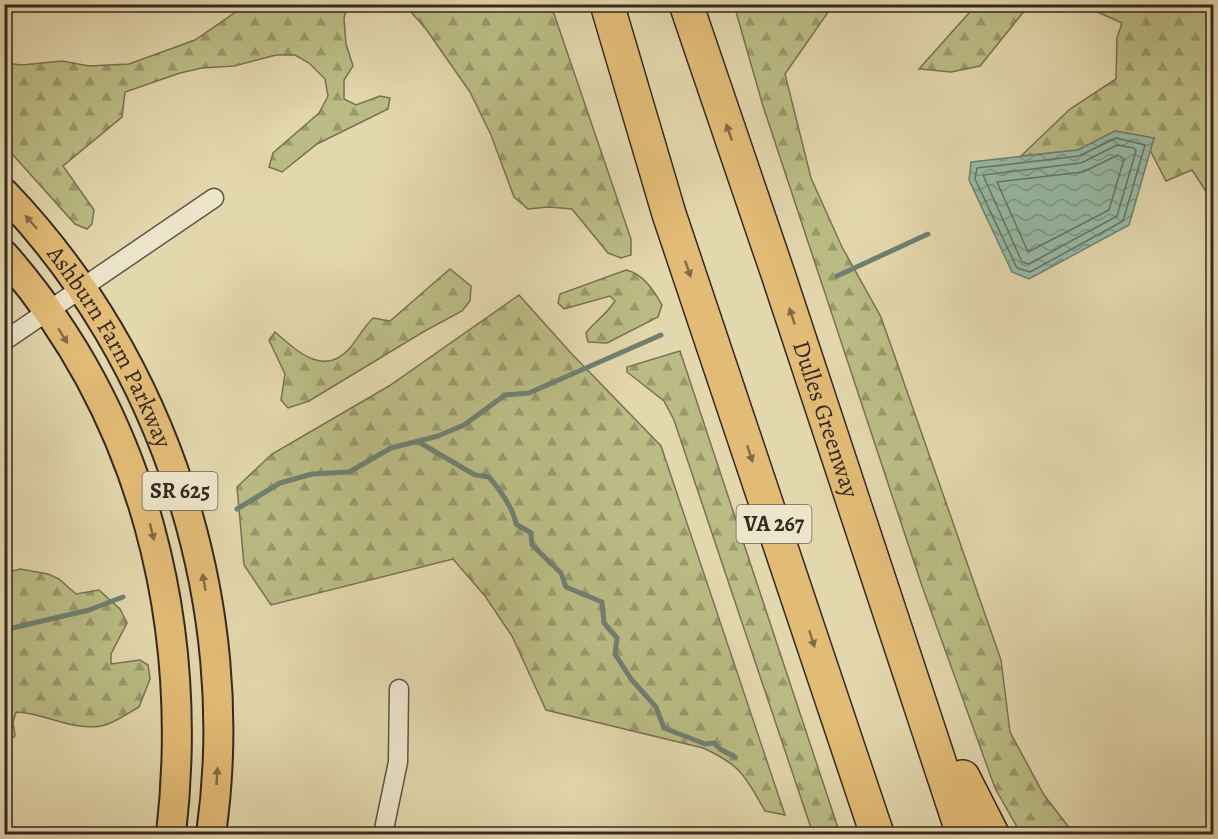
<svg xmlns="http://www.w3.org/2000/svg" width="1218" height="839" viewBox="0 0 1218 839" font-family="Alegreya,serif">
  <defs>
    <pattern id="forest-firs" width="22" height="20" patternUnits="userSpaceOnUse" patternTransform="scale(1.5)"><rect width="22" height="20" fill="#bbbc85"/><path d="M5 1l3.5 6h-7zM16 11l3.5 6h-7z" fill="#99996c"/></pattern>
    <pattern id="water-waves" width="16" height="10" patternUnits="userSpaceOnUse" patternTransform="scale(1.5)"><rect width="16" height="10" fill="#96baa6"/><path d="M0 5q4-4 8 0t8 0" fill="none" stroke="#7b9787"/></pattern>
  </defs>
  <rect width="100%" height="100%" fill="#e3d7ad"/>
  <filter id="stains"><feTurbulence type="fractalNoise" baseFrequency=".00333" numOctaves="4"/><feColorMatrix values="0 0 0 0 .2 0 0 0 0 .09 0 0 0 0 .02 0 0 0 .5 -.17"/></filter>
  <radialGradient id="worn" r=".72"><stop offset=".6" stop-color="#630" stop-opacity="0"/><stop offset="1" stop-color="#630" stop-opacity=".3"/></radialGradient>
  <path fill="url(#forest-firs)" stroke="#787253" stroke-width="1.5" d="M977 4 1029 5 980 66 951 72 919 69Z
    M246 5H348L344 18 346 44 353 66 344 80V99L356 105 380 96 390 98 388 109 317 144 282 172 269 167 273 153 319 113 328 96 325 79 309 63 295 55H276L234 66 202 68 180 73 125 92 122 117 63 166 94 210 92 224 87 229 75 224 5 146V63L22 65 62 61 89 66 129 64 195 40Z
    M405 5H551L631 239V255L621 258 608 253 572 209 549 207 528 209 514 197 491 135 470 92 426 29Z
    M734 5H833L785 74 811 178 842 247 881 317 1001 660 1010 732 1044 795 1074 834H1021L995 788 922 586 763 106Z
    M1082 5H1213V202L1192 170 1166 181 1150 150 1154 138 1115 131 1078 150 1021 156 1070 109 1116 79 1117 38 1122 23Z
    M450 269 471 286 470 301 462 311 423 332 309 401 288 408 281 400 285 374 269 340 275 332C297 351 324 378 350 348 358 338 364 327 373 318L390 321Z
    M626 270C643 274 653 289 662 305L658 317 607 343 588 342 586 333C595 321 607 314 615 301L610 296 564 309 558 303 560 294Z
    M519 295 570 352 661 446 785 815 765 811C745 776 741 765 703 748L546 710 512 636 485 596 453 559 271 605 244 565 237 487 272 454 389 386Z
    M680 351 840 834H813L674 420 664 401 627 372V367Z
    M20 569 48 574 59 579 76 594 99 590 120 609 127 623 111 654V664L140 660 148 665 150 679 139 707C128 713 113 724 101 726 72 731 45 713 16 712L13 722 15 736 5 743V573Z"/>
  <path fill="url(#water-waves)" stroke="#6f8071" stroke-width="1.5" d="M1115 131 1154 138 1129 225 1029 279 1012 272 969 180 971 162 1078 150Z"/>
  <g fill="none" stroke-linecap="round" stroke-linejoin="round">
    <path stroke="#667264" stroke-width="1.5" d="M1116 138 1145 145 1123 221 1030 272 1017 268 975 179 977 168 1079 156Z
      M1117 145 1134 148 1136 151 1117 216 1029 264 1022 262 983 175 1081 163Z
      M1118 155 1124 159 1109 210 1028 252 997 182 1083 172Z"/>
    <path stroke="#6f8071" stroke-width="5" d="M837 276 928 234
      M417 441 475 475 489 477C499 488 514 510 516 524L531 533 532 545 561 573 566 587 602 602 604 623 617 638 615 654 631 679 656 707 664 728 705 744 714 743 720 749 735 757
      M237 509 280 483 312 474 349 472 391 448 438 436 464 425 505 395 529 393 661 335
      M4 630 89 610 123 597"/>
    <defs>
      <path id="street" d="M4 341 214 198
        M383 834 398 762 399 689"/>
      <g id="primary">
        <path id="s1" d="M4 193C165 360 244 605 211 834"/>
        <path d="M4 255C145 416 195 625 171 834"/>
      </g>
      <g id="highway">
        <path d="M607 4 669 214 877 834"/>
        <path id="s2" d="M686 4 779 277 963 834"/>
        <path d="M963 777 992 834"/>
      </g>
    </defs>
    <use href="#street" stroke="#605444" stroke-width="21"/>
    <use href="#primary" stroke="#352921" stroke-width="32"/>
    <use href="#highway" stroke="#352921" stroke-width="36"/>
    <use href="#street" stroke="#ede5ca" stroke-width="18"/>
    <use href="#primary" stroke="#e2bc76" stroke-width="28"/>
    <use href="#highway" stroke="#e2bc76" stroke-width="33"/>
  </g>
  <defs><path id="oneway-solid" d="M-6-.8H1V-3.2L6.5 0L1 3.2V.8H-6Z" transform="scale(1.5)"/></defs>
  <g fill="#836b47">
    <use href="#oneway-solid" transform="translate(729 132) rotate(-109)"/>
    <use href="#oneway-solid" transform="translate(31 222) rotate(-132)"/>
    <use href="#oneway-solid" transform="translate(688 269) rotate(71)"/>
    <use href="#oneway-solid" transform="translate(792 316) rotate(-108)"/>
    <use href="#oneway-solid" transform="translate(63 336) rotate(58)"/>
    <use href="#oneway-solid" transform="translate(750 454) rotate(72)"/>
    <use href="#oneway-solid" transform="translate(152 532) rotate(76)"/>
    <use href="#oneway-solid" transform="translate(204 582) rotate(-100)"/>
    <use href="#oneway-solid" transform="translate(812 639) rotate(72)"/>
    <use href="#oneway-solid" transform="translate(217 776) rotate(-86)"/>
  </g>
  <g text-anchor="middle" dominant-baseline="central" stroke-width="4.5" stroke-linejoin="round" paint-order="stroke">
    <g fill="#ede5ca" stroke="#6c6154" stroke-width="1.5">
      <rect x="142.5" y="472" width="75" height="38" rx="4.5"/>
      <rect x="736.5" y="505" width="75" height="38" rx="4.5"/>
    </g>
    <g font-size="22" font-weight="bold" fill="#352921">
      <text x="180" y="491">SR 625</text>
      <text x="774" y="524">VA 267</text>
    </g>
    <g font-size="24" fill="#352921" stroke="#ede5ca">
      <text stroke="none"><textPath href="#s1" startOffset="188">Ashburn Farm Parkway</textPath></text>
      <text stroke="none"><textPath href="#s2" startOffset="438">Dulles Greenway</textPath></text>
    </g>
  </g>
  <rect width="1218" height="839" fill="none" stroke="#e3d7ad" stroke-width="24"/>
  <rect x="6" y="6" width="1206" height="827" fill="none" stroke="#352921" stroke-width="3"/>
  <rect x="12" y="12" width="1194" height="815" fill="none" stroke="#352921" stroke-width="1.5"/>
  <rect width="100%" height="100%" filter="url(#stains)"/>
  <rect width="100%" height="100%" fill="url(#worn)"/>
</svg>
